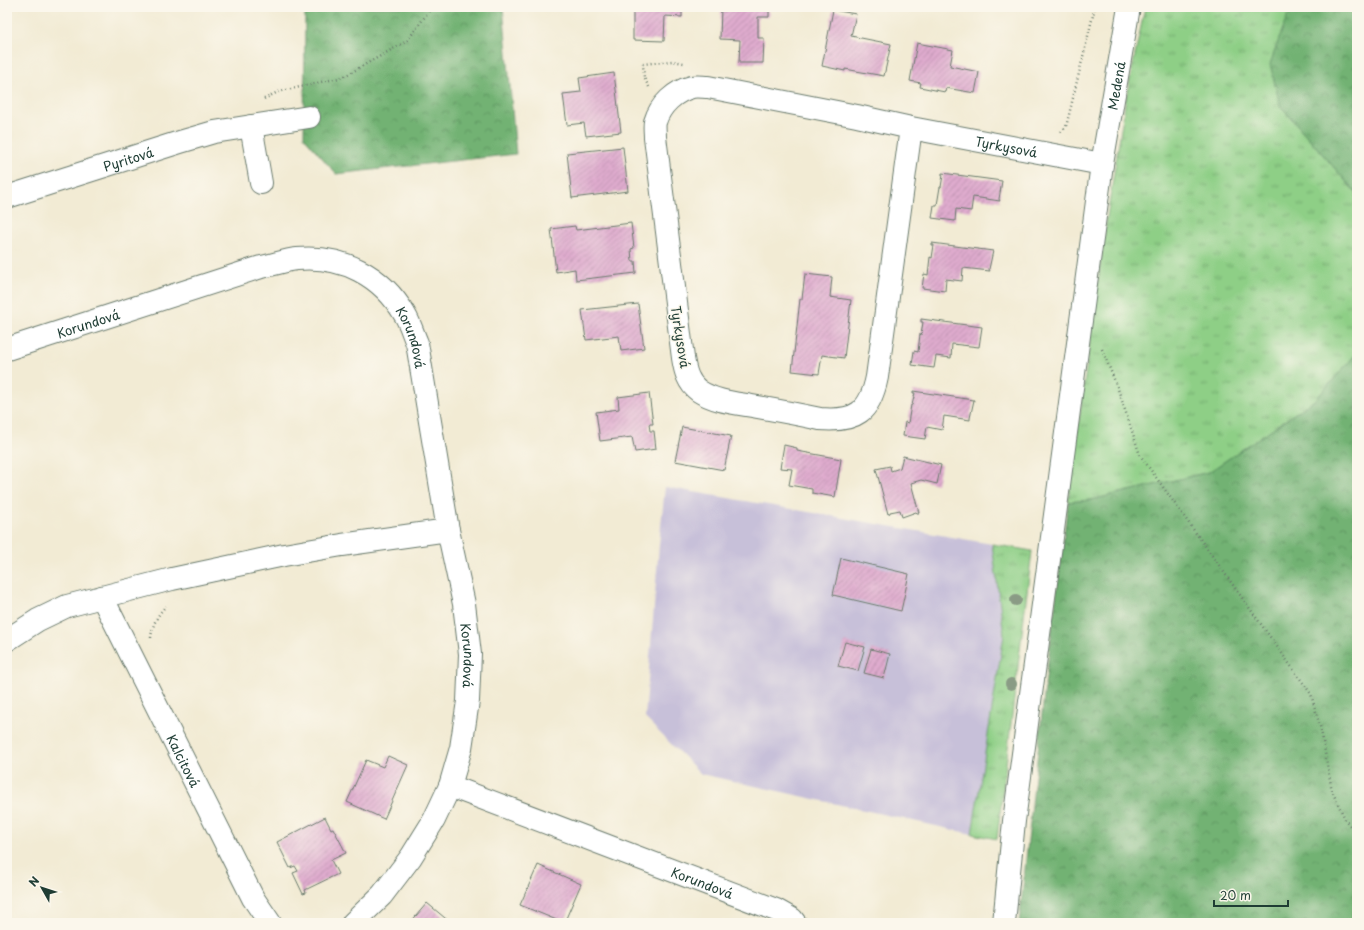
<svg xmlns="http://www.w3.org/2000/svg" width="1364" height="930" viewBox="0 0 1364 930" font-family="'Playpen Sans',sans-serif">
  <defs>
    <pattern id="grass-tufts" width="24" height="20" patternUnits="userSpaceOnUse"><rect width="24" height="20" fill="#8ecf86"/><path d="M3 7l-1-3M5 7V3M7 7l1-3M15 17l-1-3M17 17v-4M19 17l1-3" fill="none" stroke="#73a96e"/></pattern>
    <pattern id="forest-crowns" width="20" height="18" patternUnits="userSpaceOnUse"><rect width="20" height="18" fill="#72b273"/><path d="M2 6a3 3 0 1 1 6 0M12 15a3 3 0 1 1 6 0" fill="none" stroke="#5d925f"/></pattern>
    <pattern id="building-hatch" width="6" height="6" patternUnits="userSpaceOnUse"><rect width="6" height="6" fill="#dfabce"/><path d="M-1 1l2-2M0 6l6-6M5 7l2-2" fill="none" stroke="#b48ca8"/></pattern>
  </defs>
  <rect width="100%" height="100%" fill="#fbf7ec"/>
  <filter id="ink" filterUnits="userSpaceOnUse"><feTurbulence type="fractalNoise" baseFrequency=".025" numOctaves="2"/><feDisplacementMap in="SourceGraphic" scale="8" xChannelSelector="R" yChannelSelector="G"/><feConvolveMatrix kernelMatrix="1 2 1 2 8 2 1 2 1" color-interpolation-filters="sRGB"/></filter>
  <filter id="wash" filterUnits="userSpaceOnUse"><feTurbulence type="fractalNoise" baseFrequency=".012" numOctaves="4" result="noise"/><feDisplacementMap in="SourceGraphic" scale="16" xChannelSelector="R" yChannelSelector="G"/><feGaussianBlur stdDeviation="0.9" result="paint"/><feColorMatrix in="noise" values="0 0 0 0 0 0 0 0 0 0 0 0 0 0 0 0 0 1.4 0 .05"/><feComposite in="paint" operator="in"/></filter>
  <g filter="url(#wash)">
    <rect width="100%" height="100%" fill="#f2ebd4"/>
    <path fill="#c7c0d9" d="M665 487 992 544 1004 635 972 834 701 774 645 718 659 545Z"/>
    <path fill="url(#grass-tufts)" stroke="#56865d" d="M1145 7H1296L1287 17 1280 105 1357 194V353L1316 399 1209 472 1091 500 1068 502 1106 223 1126 98Z
      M992 544 1032 551 997 839 972 834 1004 635Z"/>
    <path fill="url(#forest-crowns)" stroke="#487854" d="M305 7H503L516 154 336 174 304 137Z
      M1296 7H1357V194L1280 105 1270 64 1287 17Z
      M1357 353V923H1019L1046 677 1068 502 1091 500 1209 472 1316 399Z"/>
    <g id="blocks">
      <path fill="url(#building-hatch)" d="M633 7H682V17L665 16 664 41 633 40Z
        M718 7H769V17H758V38H764L763 63H739L740 40 720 39 721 8H718Z
        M833 10 856 14 851 36 891 44 884 76 845 69V71L822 66Z
        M917 43 953 50 950 66 979 72 975 93 946 88 945 92 920 87 921 83 910 81Z
        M614 73 621 132 586 136 584 123 567 125 563 94 581 92 579 78Z
        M623 147 628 191 572 198 567 153Z
        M942 173 1002 181 999 199 1000 201 973 197 971 211 956 209 955 221 932 218 934 205H937L940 187H941L943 175H942Z
        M631 223 634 248 631 249 632 261H635L636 273 576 280 575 269 556 272 551 229 575 226 576 230Z
        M932 243 993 251 989 269 990 271 963 268 962 281 946 279 945 291 922 288 924 274 928 275 930 257 932 258 934 245H932Z
        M805 274 832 277 830 297 851 300 844 358 822 355 819 374 792 371 800 299H802Z
        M638 304 644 348 621 351 619 336 586 340 582 310Z
        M921 319 982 327 979 347 952 344 951 358 936 356 934 368 912 365 914 351 918 352 920 334 921 335 923 322H921Z
        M913 391 974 400 970 418V420L944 416 942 430 927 427 925 439 903 436 905 422 908 423 911 405H912L915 393H913Z
        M649 393 653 424H649L650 431H654L656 449 635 452 632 437 600 441 596 412 619 409 618 397Z
        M682 427 731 436 724 470 675 461Z
        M784 445 797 448V451L841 459 835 497 812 493V489L789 485 792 469 780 468Z
        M903 456 941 465 937 484 921 480 911 483 919 513H917L916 512 902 517 900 510 890 512V513L888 514 876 469 890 466 891 471 900 468Z
        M841 558 909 574 901 611 833 595Z
        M845 642 865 647 858 671 838 666Z
        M871 649 890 654 884 678 864 673Z
        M388 756 408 765 384 819 347 802 366 760 383 767Z
        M325 817 331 829 333 828 346 853 331 860 338 874 305 890 306 893 303 894 293 873 298 871 295 866 290 868 277 842Z
        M538 865 581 884 564 923 520 905Z
        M427 903 451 923H410Z"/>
    </g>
  </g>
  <g filter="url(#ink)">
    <use href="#blocks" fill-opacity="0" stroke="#697a6c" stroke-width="1"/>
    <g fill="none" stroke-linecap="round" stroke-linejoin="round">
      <defs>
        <g id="minor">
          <path d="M251 126 261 183"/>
          <path id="s1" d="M911 128 877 377C870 412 856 422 820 419 797 414 775 410 752 406 735 403 714 401 699 391 688 383 685 371 683 358L655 137C655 132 654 126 655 122 660 105 675 91 692 87 697 86 703 87 708 87L857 116 911 128 1102 164"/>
          <path id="s2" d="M7 197 180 142 214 132 309 117"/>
          <path id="s3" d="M7 349 261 267C273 265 285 260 297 259 342 255 382 275 405 315 410 323 413 334 417 343L448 530 464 604 470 654 468 701 461 748 450 786 434 820 411 857 382 895 353 923"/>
          <path id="s4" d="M102 597 253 898 270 923"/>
          <path d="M7 640 38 620 67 606 172 579 284 555 342 545 448 530"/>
          <path id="s5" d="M450 786 776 910 792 919 795 923"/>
          <path id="s6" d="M1004 923 1014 821 1102 164 1129 7"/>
        </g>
      </defs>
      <use href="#minor" stroke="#697a6c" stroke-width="24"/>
      <path stroke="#697a6c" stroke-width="2.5" stroke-dasharray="1 3" stroke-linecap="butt" d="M649 87 644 78 643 64 672 61 684 63
        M264 99 278 92 343 77 407 41 432 7
        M1061 132 1066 127 1095 7
        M1102 349 1118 389 1140 455 1311 694 1321 730 1332 791 1346 821 1357 834
        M151 638C152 626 157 615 166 606
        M323 923 329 919"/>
      <use href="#minor" stroke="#fff" stroke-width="22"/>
    </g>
    <g fill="#8a9b85">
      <circle cx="1016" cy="600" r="6"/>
      <circle cx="1011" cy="684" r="6"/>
    </g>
  </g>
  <g text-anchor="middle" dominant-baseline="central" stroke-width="3" stroke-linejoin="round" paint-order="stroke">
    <g font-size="13" fill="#1f3d34" stroke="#fbf7ec">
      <text stroke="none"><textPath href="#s6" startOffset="845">Medená</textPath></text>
      <text stroke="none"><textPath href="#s1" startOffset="1106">Tyrkysová</textPath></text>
      <text stroke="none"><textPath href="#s2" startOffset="127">Pyritová</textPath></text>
      <text stroke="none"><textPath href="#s3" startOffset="85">Korundová</textPath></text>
      <text transform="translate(681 337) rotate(81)">Tyrkysová</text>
      <text stroke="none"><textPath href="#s3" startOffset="456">Korundová</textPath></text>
      <text stroke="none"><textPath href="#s3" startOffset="780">Korundová</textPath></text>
      <text stroke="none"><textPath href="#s4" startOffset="183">Kalcitová</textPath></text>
      <text stroke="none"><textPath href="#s5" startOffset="270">Korundová</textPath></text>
    </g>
  </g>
  <rect width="1364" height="930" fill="none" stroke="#fbf7ec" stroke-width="24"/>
  <g transform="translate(42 888) rotate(309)" stroke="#fbf7ec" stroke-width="3" paint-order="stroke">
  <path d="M0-3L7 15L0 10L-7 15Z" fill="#1f3d34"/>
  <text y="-6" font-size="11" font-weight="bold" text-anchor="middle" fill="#1f3d34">N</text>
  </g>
  <path d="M1214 900v6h74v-6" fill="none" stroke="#1f3d34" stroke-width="2"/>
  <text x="1220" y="900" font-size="12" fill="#1f3d34" stroke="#fbf7ec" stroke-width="3" paint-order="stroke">20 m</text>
</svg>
